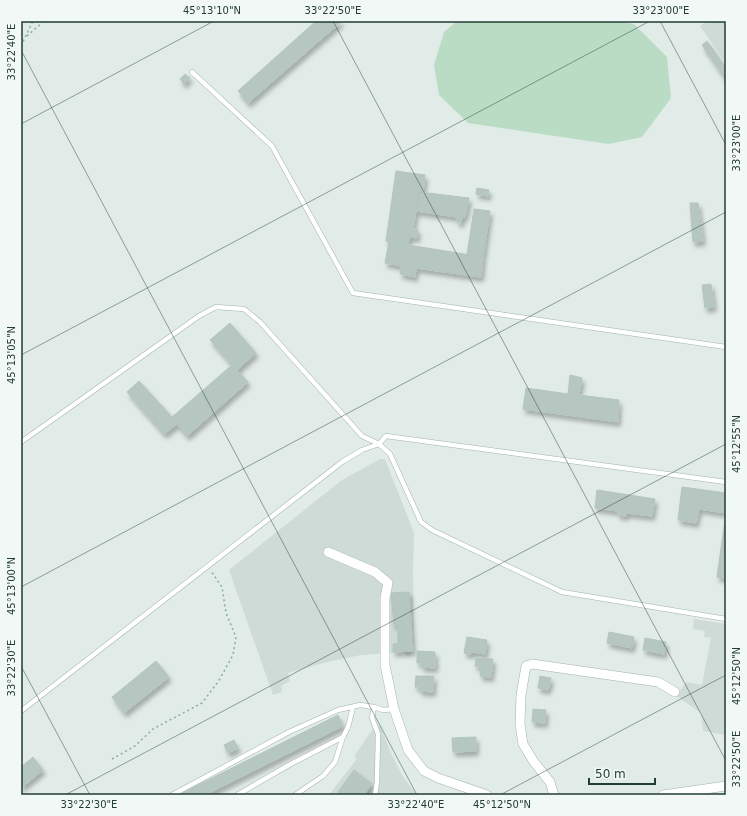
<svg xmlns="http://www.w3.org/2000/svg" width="747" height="816" viewBox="0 0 747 816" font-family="'DejaVu Sans',sans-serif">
  <defs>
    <filter id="shadow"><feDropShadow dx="2.5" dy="4.5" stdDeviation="2" flood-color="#0004"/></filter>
  </defs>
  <rect width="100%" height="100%" fill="#e1ebe7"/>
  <path fill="#cfdbd6" d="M708 21H726V63L700 26Z
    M380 459H385L414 533 413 568 414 650 408 657 404 652 361 655 327 662 288 673 290 681 281 686 282 692 273 695 229 570 342 480Z
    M694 619 726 624V735L703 731 701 713 678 697 680 691 686 682 702 685 711 638 704 637 705 631 693 629Z
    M380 725 390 751 403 777 417 795H329L356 760 355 755 372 730Z"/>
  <path fill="#badcc5" d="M457 21H615L634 24 667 57 671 98 642 137 609 144 468 123 439 95 434 65 444 32Z"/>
  <path fill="#b6c6c0" stroke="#b4c5be" filter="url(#shadow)" d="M316 21H342L248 103 238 91Z
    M707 41 726 68V80L702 45Z
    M185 74 190 78 184 84 180 79Z
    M396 171 425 175 423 192H419L413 229H418L417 238 409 237 408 245 386 241Z
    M477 188 489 190 488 196 476 194Z
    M419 192 469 198 465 217H462L461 223 457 222V217L416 211Z
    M690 203H698L703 241 693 242Z
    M474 209 490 211 483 257 467 255Z
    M389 242 483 257 481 277 416 268 415 277 400 274 402 266 385 263Z
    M711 284 714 307 705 308 702 285Z
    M230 323 256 353 237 370 248 382 187 436 177 424 164 434 127 392 139 381 172 417 232 365 210 340Z
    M570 375 582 378 579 395 619 400 618 422 523 409 526 388 568 394Z
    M682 487 726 493V578L717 577 726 513 699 509 696 523 678 520Z
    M597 490 655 499 652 516 626 513V516L618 515V511L595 508Z
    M409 592 413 651 393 652V644L398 643V625H394L391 593Z
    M609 632 634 637 632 648 607 643Z
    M467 637 487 640 485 654 472 652 471 654 464 653Z
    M645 638 666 642 664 654 643 650Z
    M417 651 435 652V668L422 667V663H417Z
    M476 658 493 659 491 677 480 676 481 667 475 666Z
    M156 661 169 677 124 713 112 697Z
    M416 676H434L433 692 420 691V687H415Z
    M540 676 551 678 548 690 538 688Z
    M533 709 546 710 545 723 532 722Z
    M338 715 343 726 205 795H178Z
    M476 737V751L453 752 452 738Z
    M234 740 238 748 228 753 224 745Z
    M33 757 43 770 21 788V767Z
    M354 770 372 784 364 795H342L338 792Z"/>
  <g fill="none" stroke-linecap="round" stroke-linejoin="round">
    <defs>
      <path id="service" d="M192 72 272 146 353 293 726 347
        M21 442 199 316 216 307 244 309 260 322 362 436 379 444 386 436 726 482
        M374 707 372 718 378 734 377 782 375 795
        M21 711 342 462 362 450 379 444 390 454 421 522 432 530 562 592 726 619
        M172 795 289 732 338 710 360 705 374 707 383 710 394 709
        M237 795 289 765 343 737 348 727 353 707
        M295 795 323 776 335 762 343 737"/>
      <path id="minor" d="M328 552 375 572 388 583 385 598V665L394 709 408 750 424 771 438 778 487 795
        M554 795 550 782 534 762 523 744 520 724 521 695 526 666 532 664 658 682 675 692
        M663 795 726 786"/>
    </defs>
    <use href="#service" stroke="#a4b3ae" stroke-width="5.5"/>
    <use href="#minor" stroke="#a4b3ae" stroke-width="10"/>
    <path stroke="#82afa2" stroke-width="1.5" stroke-dasharray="2 3" stroke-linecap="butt" d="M27 36 44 21
      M21 46 33 21
      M112 759 135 746 153 729 202 703 218 682 233 655 236 637 226 613 222 587 211 571"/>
    <use href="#service" stroke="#fff" stroke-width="4.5"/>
    <use href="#minor" stroke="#fff" stroke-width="9"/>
  </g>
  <path fill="none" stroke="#223c36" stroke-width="1" stroke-opacity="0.45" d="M333 21 726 761M660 21 726 145M21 50 417 795M21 124 214 21M21 355 650 21M21 587 726 212M21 666 90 795M65 795 726 444M500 795 726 675"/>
  <rect width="747" height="816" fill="none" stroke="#f2f8f5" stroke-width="44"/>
  <path d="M589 778v6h66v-6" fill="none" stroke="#223c36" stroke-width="2"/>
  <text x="595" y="778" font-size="12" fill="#223c36" stroke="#f2f8f5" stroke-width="3" paint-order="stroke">50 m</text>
  <rect x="22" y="22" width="703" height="772" fill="none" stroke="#223c36" stroke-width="1.5"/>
  <g font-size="10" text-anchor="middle" fill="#223c36">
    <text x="212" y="14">45°13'10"N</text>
    <text x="333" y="14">33°22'50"E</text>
    <text x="661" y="14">33°23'00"E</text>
    <text transform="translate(11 52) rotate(-90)" y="4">33°22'40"E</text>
    <text transform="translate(736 143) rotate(-90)" y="4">33°23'00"E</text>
    <text transform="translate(11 355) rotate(-90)" y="4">45°13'05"N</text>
    <text transform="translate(736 444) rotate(-90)" y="4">45°12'55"N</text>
    <text transform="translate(11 586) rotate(-90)" y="4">45°13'00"N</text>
    <text transform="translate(11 668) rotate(-90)" y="4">33°22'30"E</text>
    <text transform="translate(736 676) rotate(-90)" y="4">45°12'50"N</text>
    <text transform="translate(736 759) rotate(-90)" y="4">33°22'50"E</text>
    <text x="89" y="808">33°22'30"E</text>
    <text x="416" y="808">33°22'40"E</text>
    <text x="502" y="808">45°12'50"N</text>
  </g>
</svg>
